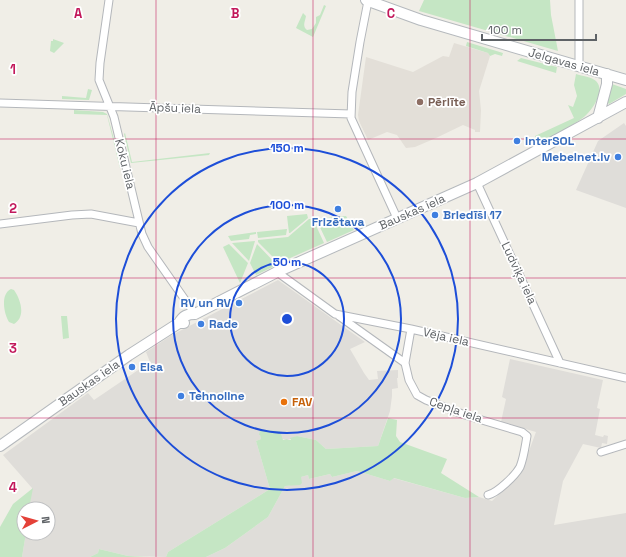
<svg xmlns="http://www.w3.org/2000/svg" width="626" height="557" viewBox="0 0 626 557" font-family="'Space Grotesk',sans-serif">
  <rect width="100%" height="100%" fill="#f0eee7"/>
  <path fill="#dfddd9" d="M624 123 626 126V208L576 190 598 141Z
    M278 280 365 342 350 349 364 373 369 380 378 379 377 371 398 370V378H397L398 388 392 389V396L390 411 378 446 326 449 316 440 297 436 288 440 260 435 261 439 256 441 270 489 168 552 166 557 128 556 99 549 98 553 90 557H22L26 533H48V509H29L32 488 3 455 88 393 94 400 150 362 146 352 172 335Z
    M510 359 603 380 597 408 600 409 595 435 603 437 604 435 608 436 607 444 602 443 601 448 583 444 563 481 554 525 626 513V557H206L225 548 268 517 285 486H289L301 477 308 475 309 479 330 474 332 477 357 471 390 481 393 478 465 498 479 497 492 501 502 491 526 459 536 432 501 422 506 399 502 397Z"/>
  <path fill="#e3dfd8" d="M454 43 488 53 490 56 479 91 481 110 480 132H475V130L463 125 436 138 415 147 406 148 397 135 387 132 368 140 359 121 358 115 366 57 413 72 443 56 449 57Z"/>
  <path fill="#c5e6c4" d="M424 0H550L551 15 558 51 419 11Z
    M324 5 326 6 313 37 296 28 303 13 306 16C305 22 302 26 307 30L312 29 316 23V17L320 15Z
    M53 39 64 43 54 53 50 51 51 41H53Z
    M467 42 503 53 502 56 495 54 490 56 488 53 466 46Z
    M521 58 557 67 556 73 517 61Z
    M576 74C582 76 592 77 596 81 606 91 592 110 584 117 571 127 550 137 535 145V136L574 118 568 105 573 107 577 96 574 85Z
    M612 84 626 89V94L609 104 607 102Z
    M88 89 92 90 89 100 62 99V96L86 98Z
    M74 110 103 112 107 114 121 164 120 168 107 115 74 114Z
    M125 133 132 162 210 153 209 155 131 163 124 134Z
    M307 214 308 218 290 233H289L287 216Z
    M346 216 354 230 327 242 316 219Z
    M309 219H313L324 243 279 263 258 242V240L288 237Z
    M287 229 286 235 258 238 257 232Z
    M256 232V234L250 235 249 239 231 241 228 236Z
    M255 241 249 261 232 243Z
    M229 244 248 263 240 283 223 247Z
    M257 244 277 265 256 275 250 263Z
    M11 289 14 290C21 300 26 317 14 324L9 322C4 314 0 294 11 289Z
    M61 316H67L69 338 63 339Z
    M388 418 397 420 396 436 400 442 447 459 441 473 479 497 465 498 394 478 390 481 357 471 332 477 330 474 309 479 308 475 301 477 302 483 300 485 285 486 268 517 225 548 206 557H166L168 552 270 489 256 441 261 439 260 435H259L260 430 280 431 283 440 287 439 288 440H291L290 438 297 436 316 440 326 449 378 446Z
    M33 488 29 509H24V533H26L22 557H0V527L13 504Z
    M99 549 128 556 149 557H90L98 553Z"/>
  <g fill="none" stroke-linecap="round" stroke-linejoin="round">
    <defs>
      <path id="street" d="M109 0 100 63 99 80 114 117 142 234 148 247 195 314
        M579 0V66
        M368 1 360 42 352 92 351 118 397 218
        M0 103 351 114
        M477 183 560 363
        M0 224 72 215 91 214 139 223
        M277 272 335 314 411 329 626 378
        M339 316 405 363
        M411 329 405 363 409 380 417 395 426 400 465 415 522 432 527 436C525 447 524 457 520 467 515 476 497 493 488 495
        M601 452 626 444"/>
      <path id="secondary" d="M366 0 421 20 626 80
        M598 118 607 84V74
        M179 323C183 316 187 314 195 314L277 272 477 183 626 102
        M0 446 129 355 179 323H184"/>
    </defs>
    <use href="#street" stroke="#b4b7bb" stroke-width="9"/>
    <use href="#secondary" stroke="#b5b9bd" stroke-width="12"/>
    <use href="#street" stroke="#fff" stroke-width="7"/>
    <use href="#secondary" stroke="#fff" stroke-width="10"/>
  </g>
  <path fill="none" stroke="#c2185b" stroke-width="1" stroke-opacity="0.55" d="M156 0V557M313 0V557M470 0V557M0 139H626M0 278H626M0 418H626"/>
  <g fill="none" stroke="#1d4ed8" stroke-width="2">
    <circle cx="287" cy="319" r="57"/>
    <circle cx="287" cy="319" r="114"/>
    <circle cx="287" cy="319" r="171"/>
  </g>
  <circle fill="#8d6e63" stroke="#fff" stroke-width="1.5" cx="420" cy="102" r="4"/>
  <g fill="#3f7fe0" stroke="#fff" stroke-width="1.5">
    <circle cx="517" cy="141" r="4"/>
    <circle cx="618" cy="157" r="4"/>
    <circle cx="338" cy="209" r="4"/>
    <circle cx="435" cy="215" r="4"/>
    <circle cx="239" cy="303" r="4"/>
    <circle cx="201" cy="324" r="4"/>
    <circle cx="132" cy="367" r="4"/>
    <circle cx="181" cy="396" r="4"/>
  </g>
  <circle fill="#e8710a" stroke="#fff" stroke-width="1.5" cx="284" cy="402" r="4"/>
  <g text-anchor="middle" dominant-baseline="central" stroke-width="3.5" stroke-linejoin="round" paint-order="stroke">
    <g font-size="12" fill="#5e6266" stroke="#fff">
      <text transform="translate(564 62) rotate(16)">Jelgavas iela</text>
      <text transform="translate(175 108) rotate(2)">Āpšu iela</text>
      <text transform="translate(125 164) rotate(76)">Koku iela</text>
      <text transform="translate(412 212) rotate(-24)">Bauskas iela</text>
      <text transform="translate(519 273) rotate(65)">Ludviķa iela</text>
      <text transform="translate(446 337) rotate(13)">Vēja iela</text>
      <text transform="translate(89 383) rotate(-35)">Bauskas iela</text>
      <text transform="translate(456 410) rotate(19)">Cepļa iela</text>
    </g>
    <g font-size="12" font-weight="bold" fill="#785e54" stroke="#fff" text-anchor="start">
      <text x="428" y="102">Pērlīte</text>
    </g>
    <g font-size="12" font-weight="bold" fill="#366cbe" stroke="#fff" text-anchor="start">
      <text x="525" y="141">InterSOL</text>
      <text x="610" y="157" text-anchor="end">Mebelnet.lv</text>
      <text x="443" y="215">Briedīši 17</text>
      <text x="338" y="222" text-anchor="middle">Frizētava</text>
      <text x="231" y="303" text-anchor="end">RV un RV</text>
      <text x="209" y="324">Rade</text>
      <text x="140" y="367">Elsa</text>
      <text x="189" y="396">Tehnoline</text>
    </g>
    <g font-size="12" font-weight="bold" fill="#c56008" stroke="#fff" text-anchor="start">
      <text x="292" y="402">FAV</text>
    </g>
  </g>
  <g font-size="13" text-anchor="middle" font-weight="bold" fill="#c2185b" stroke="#fff" stroke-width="3.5" stroke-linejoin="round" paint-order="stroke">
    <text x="78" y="18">A</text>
    <text x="235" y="18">B</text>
    <text x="391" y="18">C</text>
    <text x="13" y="74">1</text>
    <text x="13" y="213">2</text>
    <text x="13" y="353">3</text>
    <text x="13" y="492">4</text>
  </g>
  <circle cx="287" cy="319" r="6" fill="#1d4ed8" stroke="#fff" stroke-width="2"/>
  <g font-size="12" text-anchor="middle" font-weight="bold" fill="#1d4ed8" stroke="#fff" stroke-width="3.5" stroke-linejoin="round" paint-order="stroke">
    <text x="287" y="152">150 m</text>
    <text x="287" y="209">100 m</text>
    <text x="287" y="266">50 m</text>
  </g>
  <g transform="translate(36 521) rotate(84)"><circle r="19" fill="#ffffff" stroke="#bfc0c2"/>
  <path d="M0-3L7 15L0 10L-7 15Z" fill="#e44138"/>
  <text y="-6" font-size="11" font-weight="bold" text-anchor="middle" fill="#5e6266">N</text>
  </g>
  <path d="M482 34v6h114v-6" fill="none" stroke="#5e6266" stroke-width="2"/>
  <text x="488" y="34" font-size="12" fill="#5e6266" stroke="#ffffff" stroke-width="3" paint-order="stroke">100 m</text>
</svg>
